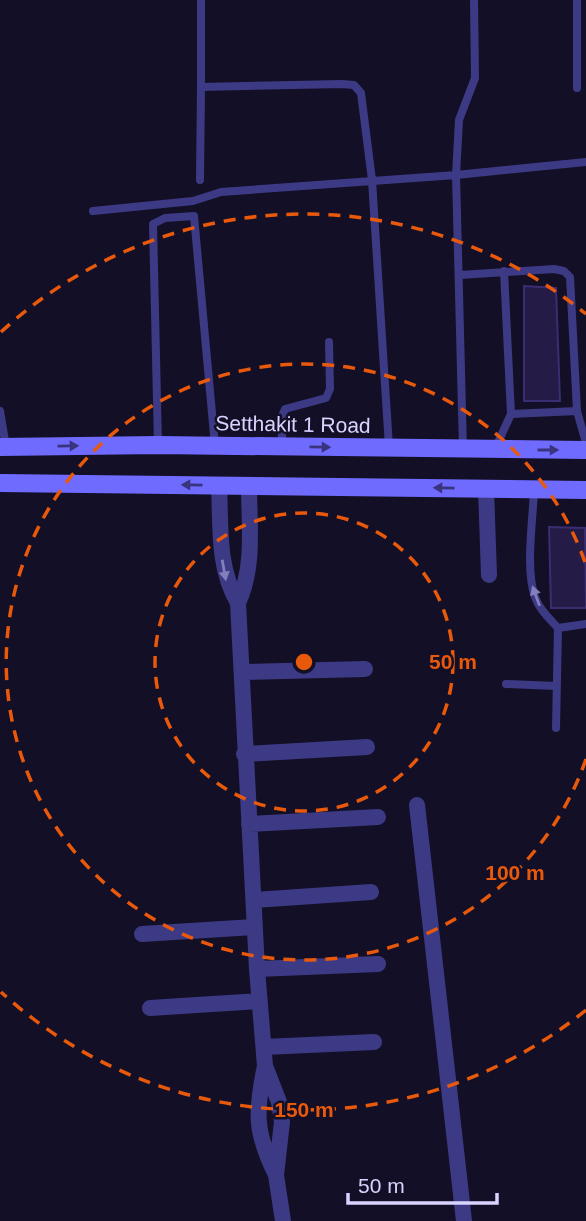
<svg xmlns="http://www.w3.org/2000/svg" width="586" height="1221" viewBox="0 0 586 1221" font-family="Arial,sans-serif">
  <rect width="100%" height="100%" fill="#130f26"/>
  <path fill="#241b47" stroke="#3b2d73" stroke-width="2" d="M524 286 556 288 560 401H524Z
    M549 527 585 528 586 608H551Z"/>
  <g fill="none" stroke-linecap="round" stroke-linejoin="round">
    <path stroke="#3d3a85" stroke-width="8" d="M201 0V87L342 84 354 85 361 93 372 180 389 447
      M474 0 475 78 459 120 456 175 586 162
      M577 88V0
      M200 180 201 87
      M93 211 193 201 221 192 456 175 463 449
      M504 271 511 414
      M460 275 554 269 564 271 570 277 577 411
      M0 411 6 447
      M158 445 153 224 165 218 194 216 215 446
      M282 446V416L285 409 326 398 330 389 329 342
      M496 447 511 414 577 411 586 443
      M534 490C533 519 525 570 535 597 539 609 549 618 558 628L586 624
      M506 684 556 686
      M556 728 558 628"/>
    <path stroke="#3d3a85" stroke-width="16" d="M219 485C221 526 217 567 238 603L257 969 265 1066 279 1102 282 1122 276 1175 283 1221
      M486 489 489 575
      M238 603C255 566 249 525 249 486
      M242 672 365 669
      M244 754 367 747
      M417 805 464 1221
      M249 824 378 817
      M254 900 371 892
      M142 934 254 927
      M257 969 378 964
      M150 1008 259 1001
      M264 1047 374 1042
      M265 1066C255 1112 255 1133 276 1175"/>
    <path stroke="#6f6bff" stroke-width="18" d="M0 447 158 445 586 450
      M0 483 586 490"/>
  </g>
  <defs><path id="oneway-solid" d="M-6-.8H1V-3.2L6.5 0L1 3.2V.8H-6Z" transform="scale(1.75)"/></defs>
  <g fill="#38347d">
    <use href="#oneway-solid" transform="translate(68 446) rotate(-1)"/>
    <use href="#oneway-solid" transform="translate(320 447) rotate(1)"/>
    <use href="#oneway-solid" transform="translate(548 450)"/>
    <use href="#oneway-solid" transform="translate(192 485) rotate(-179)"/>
    <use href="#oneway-solid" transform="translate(444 488) rotate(-179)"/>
  </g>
  <g fill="#837fbc">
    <use href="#oneway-solid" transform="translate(224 570) rotate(80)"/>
    <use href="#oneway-solid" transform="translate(536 596) rotate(-110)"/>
  </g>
  <g fill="none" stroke="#e8590c" stroke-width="3.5" stroke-dasharray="12 9">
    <circle cx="304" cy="662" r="149"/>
    <path d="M586 759A298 298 0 1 1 586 565"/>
    <path d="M586 1010A448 448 0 0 1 1 992M1 332A448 448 0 0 1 586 314"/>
  </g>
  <g text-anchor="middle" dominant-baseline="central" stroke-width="5" stroke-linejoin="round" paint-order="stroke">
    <g font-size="21" fill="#d9d4ff" stroke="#130f26">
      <text transform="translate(293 424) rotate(1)">Setthakit 1 Road</text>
    </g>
  </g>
  <circle cx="304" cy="662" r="10" fill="#e8590c" stroke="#130f26" stroke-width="3.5"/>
  <g font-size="21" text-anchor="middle" font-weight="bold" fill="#e8590c" stroke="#130f26" stroke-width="5" stroke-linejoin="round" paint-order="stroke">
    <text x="453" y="669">50 m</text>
    <text x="515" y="880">100 m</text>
    <text x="304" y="1117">150 m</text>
  </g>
  <path d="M348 1193v10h149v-10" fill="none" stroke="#d9d4ff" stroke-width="3.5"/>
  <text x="358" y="1193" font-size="21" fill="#d9d4ff" stroke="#130f26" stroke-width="5" paint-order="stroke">50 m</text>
</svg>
